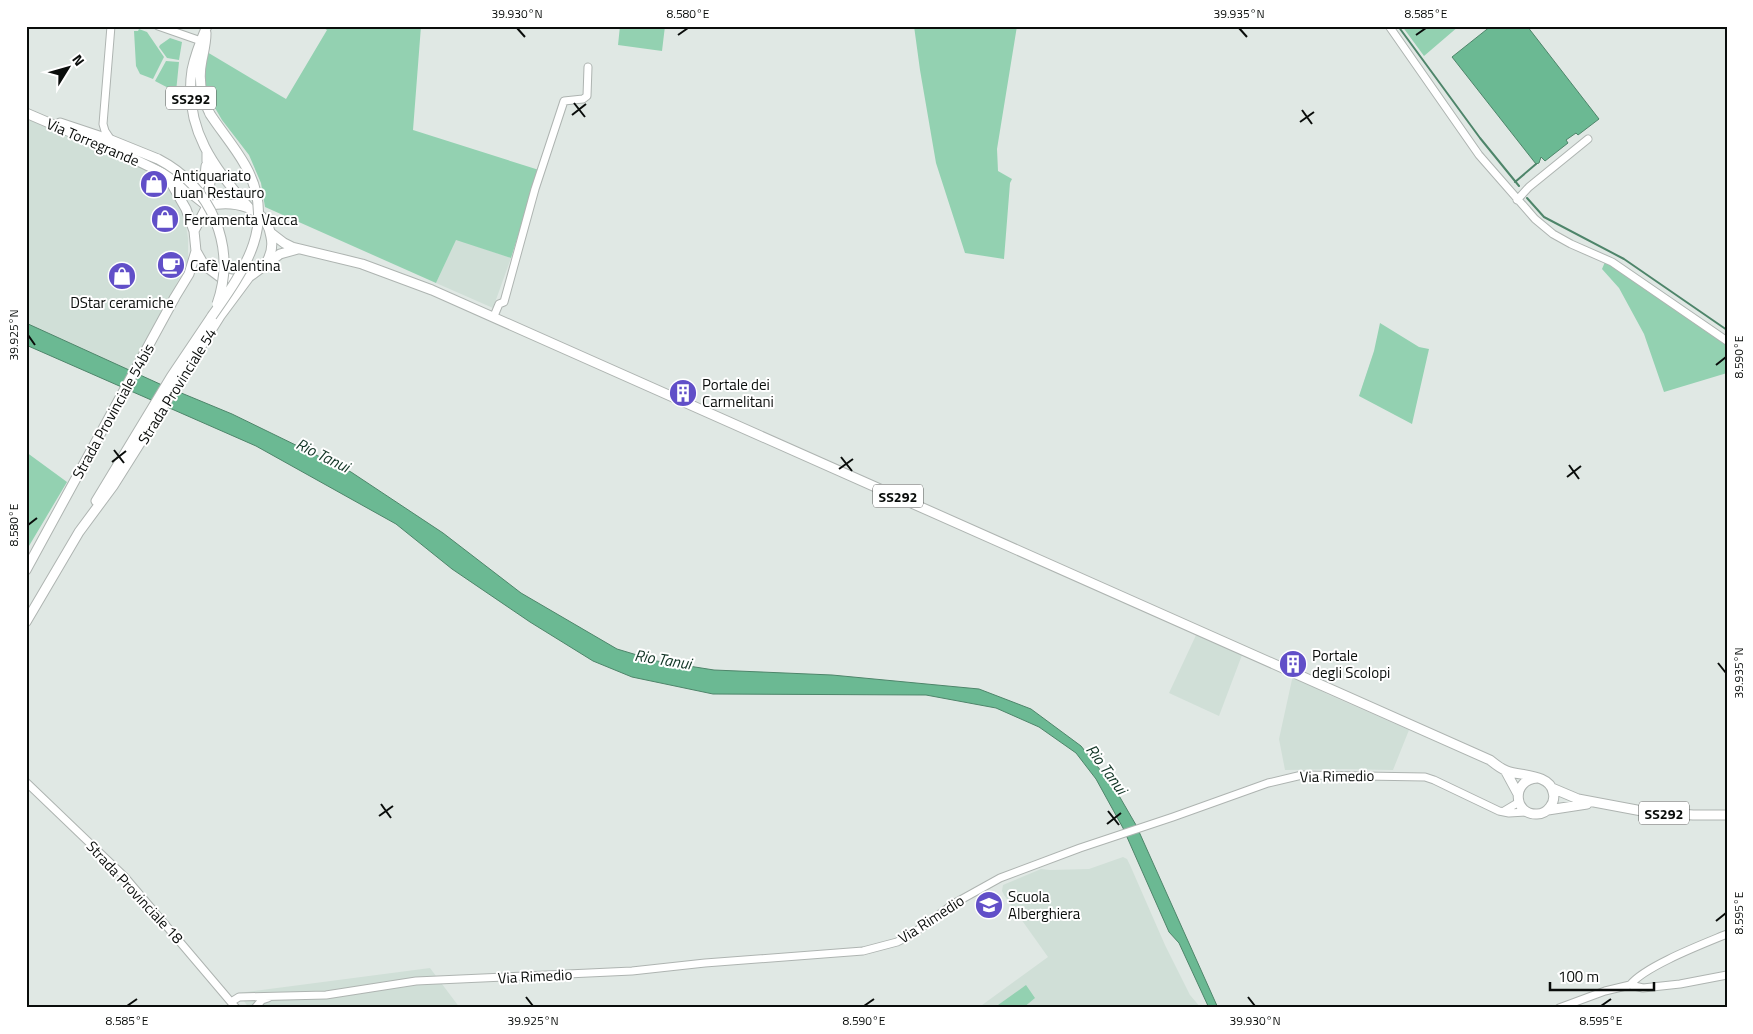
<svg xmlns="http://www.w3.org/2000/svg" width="1753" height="1034" viewBox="0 0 1753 1034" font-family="'Titillium Web',sans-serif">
  <rect width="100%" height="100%" fill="#e0e8e4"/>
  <path fill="#d0dfd7" d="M30 120 132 162 160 178 168 183 184 213 188 238V261L160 317 129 370 26 323V127Z
    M456 239 511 258 493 308 436 283Z
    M1197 633 1242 655 1219 716 1169 693Z
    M1293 675 1327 694 1409 730 1393 770 1344 769 1285 770 1279 739Z
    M1123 857 1127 859 1130 865 1165 945 1190 995 1201 1008H978L1048 957 1004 895 1002 891 1003 885 1041 869 1050 870 1089 869Z
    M430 968 460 1008H249L238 993Z"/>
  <path fill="#93d1b1" d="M321 26H421L413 130 539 170 511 258 456 240 436 283 265 207 261 183 249 155 222 120 204 89 203 78 207 52 286 99 327 30Z
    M620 26H665L662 51 618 45Z
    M914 26H1017L997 149 998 171 1012 179 1010 183 1004 259 965 253 936 163 920 70Z
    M1402 26H1459L1424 56Z
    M139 29 147 32 164 57 153 79 140 74 136 66 134 31H138Z
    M170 38 182 42 179 60 167 58 159 47 160 45Z
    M166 61 179 62 176 92 155 81Z
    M1605 262 1643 285 1727 345V373L1664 392 1644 334 1619 288 1602 269Z
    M1380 323 1419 347 1429 349 1412 424 1359 396 1374 351Z
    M26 452 67 482 26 551Z
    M1026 985 1035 998 1023 1008H1001L998 1005Z"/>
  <path fill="#6bb993" stroke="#4e856a" d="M1491 26H1527L1599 119 1578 135 1576 133 1566 140 1568 143 1545 161 1541 157 1539 163 1536 164 1452 57Z
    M26 323 162 385 232 414 351 472 443 533 521 593 617 649 657 661 714 670 832 675 979 689 1031 709 1081 746 1114 787 1136 825 1218 1008H1209L1179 943 1169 932 1123 828 1096 779 1076 753 1039 727 996 708 926 695 713 694 632 677 593 661 530 622 452 569 396 524 256 446 26 345Z"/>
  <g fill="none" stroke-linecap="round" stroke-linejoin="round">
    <path stroke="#4e856a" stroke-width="2" d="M1398 26 1480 138 1519 186
      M1515 182 1536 164
      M1527 198 1544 217 1624 259 1727 330"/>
    <defs>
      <path id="minor" d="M158 26 201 41
        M1389 26 1479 155 1535 219 1553 234 1571 244 1612 262 1727 341
        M111 140 105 131 103 124 111 26
        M1517 200 1529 187 1588 139
        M494 316 499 304 504 302 535 189 564 101 583 99 587 96 588 67
        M26 782 124 876 236 1008
        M1504 811 1519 802
        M1630 985C1645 966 1703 944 1727 934
        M231 1002 239 997 326 995 416 981 632 971 705 963 863 951 897 942 911 935 955 903 1000 878 1080 848 1173 817 1268 783 1302 775 1425 777 1434 780 1499 811 1509 813 1528 812
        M255 1008 262 1000 268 998
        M1559 1008 1605 991 1630 985 1643 988 1680 984 1727 975"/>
      <path id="major" d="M207 26C201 40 195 55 192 70 183 128 215 170 251 210
        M206 33C206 43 204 50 202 60 198 79 201 97 210 114
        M26 113 138 161 169 176 207 206
        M60 123 111 140 158 159
        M207 153V161L211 174 207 206 194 231 196 251 204 265 220 277 237 280 249 277 280 254 298 249
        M170 181 186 209 194 231
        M188 189C202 189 205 179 206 166
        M207 206C233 200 267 206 271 237 273 246 271 255 266 263
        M271 233 284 243 292 247 362 264 432 290 1490 760C1495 764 1501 769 1507 771 1521 776 1550 774 1553 792 1555 798 1553 803 1550 807 1547 811 1542 814 1537 814 1513 815 1511 780 1537 778
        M96 501 171 377 212 316
        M26 570 175 297 189 274 196 251
        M26 622 79 532 113 486 220 316 249 277
        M1505 770 1518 794
        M1552 788 1578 799 1642 811 1693 815H1727
        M1548 810 1587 804"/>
    </defs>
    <use href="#minor" stroke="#aeb4b1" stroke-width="9"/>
    <use href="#major" stroke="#aeb4b1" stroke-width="11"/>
    <use href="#minor" stroke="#fff" stroke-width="7"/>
    <use href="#major" stroke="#fff" stroke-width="9"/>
    <defs>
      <path id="major-bridge" d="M210 114C221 131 235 147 245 165 278 223 245 269 212 316
        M158 159C212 187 237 247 217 304"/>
    </defs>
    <use href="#major-bridge" stroke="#aeb4b1" stroke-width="11" stroke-linecap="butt"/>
    <use href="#major-bridge" stroke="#fff" stroke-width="9"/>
  </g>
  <path fill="none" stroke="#0a0d0b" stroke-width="2" d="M517 28 525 37M1239 28 1247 37M678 35 688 28M1416 35 1426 28M574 103 585 117M1302 110 1312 124M572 115 586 104M1300 122 1314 112M28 335 35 345M1716 365 1726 357M114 450 124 463M841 457 852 471M112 462 126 451M1569 465 1579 479M839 469 853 459M1567 477 1581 466M28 525 37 518M1718 663 1726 673M381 804 391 818M1108 811 1119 825M379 816 393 806M1107 824 1121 813M1716 921 1726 913M526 997 533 1006M1248 997 1255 1006M127 1006 137 999M864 1006 874 999M1601 1006 1611 999"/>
  <defs>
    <symbol id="shop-disc" viewBox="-11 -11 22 22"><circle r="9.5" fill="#614fc8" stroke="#fff"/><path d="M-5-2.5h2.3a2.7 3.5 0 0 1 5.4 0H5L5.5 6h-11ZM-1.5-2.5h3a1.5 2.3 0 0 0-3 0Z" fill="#fff"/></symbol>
    <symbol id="cafe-disc" viewBox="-11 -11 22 22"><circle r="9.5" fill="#614fc8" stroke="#fff"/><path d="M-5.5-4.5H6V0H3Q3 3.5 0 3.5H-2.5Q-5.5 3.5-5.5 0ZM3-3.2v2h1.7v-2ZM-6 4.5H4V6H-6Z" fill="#fff"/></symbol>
    <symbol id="building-disc" viewBox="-11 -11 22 22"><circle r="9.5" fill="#614fc8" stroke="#fff"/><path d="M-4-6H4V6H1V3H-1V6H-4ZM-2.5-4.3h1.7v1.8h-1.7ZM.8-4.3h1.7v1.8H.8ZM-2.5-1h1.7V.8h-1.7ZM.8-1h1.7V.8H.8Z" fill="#fff"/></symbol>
    <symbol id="school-disc" viewBox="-11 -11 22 22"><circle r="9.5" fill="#614fc8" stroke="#fff"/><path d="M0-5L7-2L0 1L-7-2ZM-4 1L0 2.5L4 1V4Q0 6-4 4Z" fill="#fff"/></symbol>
  </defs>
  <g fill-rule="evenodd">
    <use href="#shop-disc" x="138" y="168" width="32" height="32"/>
    <use href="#shop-disc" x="149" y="203" width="32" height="32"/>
    <use href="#cafe-disc" x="155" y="249" width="32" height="32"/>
    <use href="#shop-disc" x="106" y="260" width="32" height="32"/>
    <use href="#building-disc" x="667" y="377" width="32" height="32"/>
    <use href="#building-disc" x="1277" y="648" width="32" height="32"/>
    <use href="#school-disc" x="973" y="889" width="32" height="32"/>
  </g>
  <g text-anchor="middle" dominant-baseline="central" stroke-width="4" stroke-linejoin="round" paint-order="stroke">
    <g fill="#fff" stroke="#545654" stroke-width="1">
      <rect x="166" y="86.5" width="50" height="23" rx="4"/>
      <rect x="873" y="484.5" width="50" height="23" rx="4"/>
      <rect x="1639" y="801.5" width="50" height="23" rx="4"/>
    </g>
    <g font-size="14" font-weight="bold" fill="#0a0d0b">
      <text x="191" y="98">SS292</text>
      <text x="898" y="496">SS292</text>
      <text x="1664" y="813">SS292</text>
    </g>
    <g font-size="15" fill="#0a0d0b" stroke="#fff">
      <text transform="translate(93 142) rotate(23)">Via Torregrande</text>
      <text transform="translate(177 386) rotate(-58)">Strada Provinciale 54</text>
      <text transform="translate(113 411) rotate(-61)">Strada Provinciale 54bis</text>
      <text transform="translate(1337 776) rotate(-1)">Via Rimedio</text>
      <text transform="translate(135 892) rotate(47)">Strada Provinciale 18</text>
      <text transform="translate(931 919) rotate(-33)">Via Rimedio</text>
      <text transform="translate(535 976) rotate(-3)">Via Rimedio</text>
    </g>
    <g font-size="15" fill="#0a0d0b" stroke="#fff" text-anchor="start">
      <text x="173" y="175">Antiquariato<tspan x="173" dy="17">Luan Restauro</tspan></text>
      <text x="184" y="219">Ferramenta Vacca</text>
      <text x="190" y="265">Cafè Valentina</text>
      <text x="122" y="302" text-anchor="middle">DStar ceramiche</text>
      <text x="702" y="384">Portale dei<tspan x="702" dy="17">Carmelitani</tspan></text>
      <text x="1312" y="655">Portale<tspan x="1312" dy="17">degli Scolopi</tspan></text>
      <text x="1008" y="896">Scuola<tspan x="1008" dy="17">Alberghiera</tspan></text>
    </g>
    <g font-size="16" font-style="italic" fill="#113525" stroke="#fff">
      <text transform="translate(323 455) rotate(26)">Rio Tanui</text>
      <text transform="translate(663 659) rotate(9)">Rio Tanui</text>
      <text transform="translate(1107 769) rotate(54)">Rio Tanui</text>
    </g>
  </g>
  <rect width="1753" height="1034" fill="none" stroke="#ffffff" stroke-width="55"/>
  <g transform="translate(68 68) rotate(53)" stroke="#ffffff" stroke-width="4" paint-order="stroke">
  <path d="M0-4L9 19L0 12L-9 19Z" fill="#0a0d0b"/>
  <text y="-8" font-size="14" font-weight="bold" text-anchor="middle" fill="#0a0d0b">N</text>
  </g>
  <path d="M1550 982v8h104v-8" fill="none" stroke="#0a0d0b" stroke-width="2.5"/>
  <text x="1558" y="982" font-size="15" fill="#0a0d0b" stroke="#ffffff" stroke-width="4" paint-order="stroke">100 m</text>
  <rect x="28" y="28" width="1698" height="978" fill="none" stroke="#0a0d0b" stroke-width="2"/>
  <g font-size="12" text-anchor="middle" fill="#0a0d0b">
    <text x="517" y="18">39.930°N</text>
    <text x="688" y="18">8.580°E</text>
    <text x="1239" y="18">39.935°N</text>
    <text x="1426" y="18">8.585°E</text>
    <text transform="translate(14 335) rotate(-90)" y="4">39.925°N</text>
    <text transform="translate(1739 357) rotate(-90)" y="4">8.590°E</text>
    <text transform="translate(14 525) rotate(-90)" y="4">8.580°E</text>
    <text transform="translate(1739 673) rotate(-90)" y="4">39.935°N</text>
    <text transform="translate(1739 913) rotate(-90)" y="4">8.595°E</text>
    <text x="127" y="1025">8.585°E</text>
    <text x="533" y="1025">39.925°N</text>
    <text x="864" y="1025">8.590°E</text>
    <text x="1255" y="1025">39.930°N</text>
    <text x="1601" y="1025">8.595°E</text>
  </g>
</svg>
